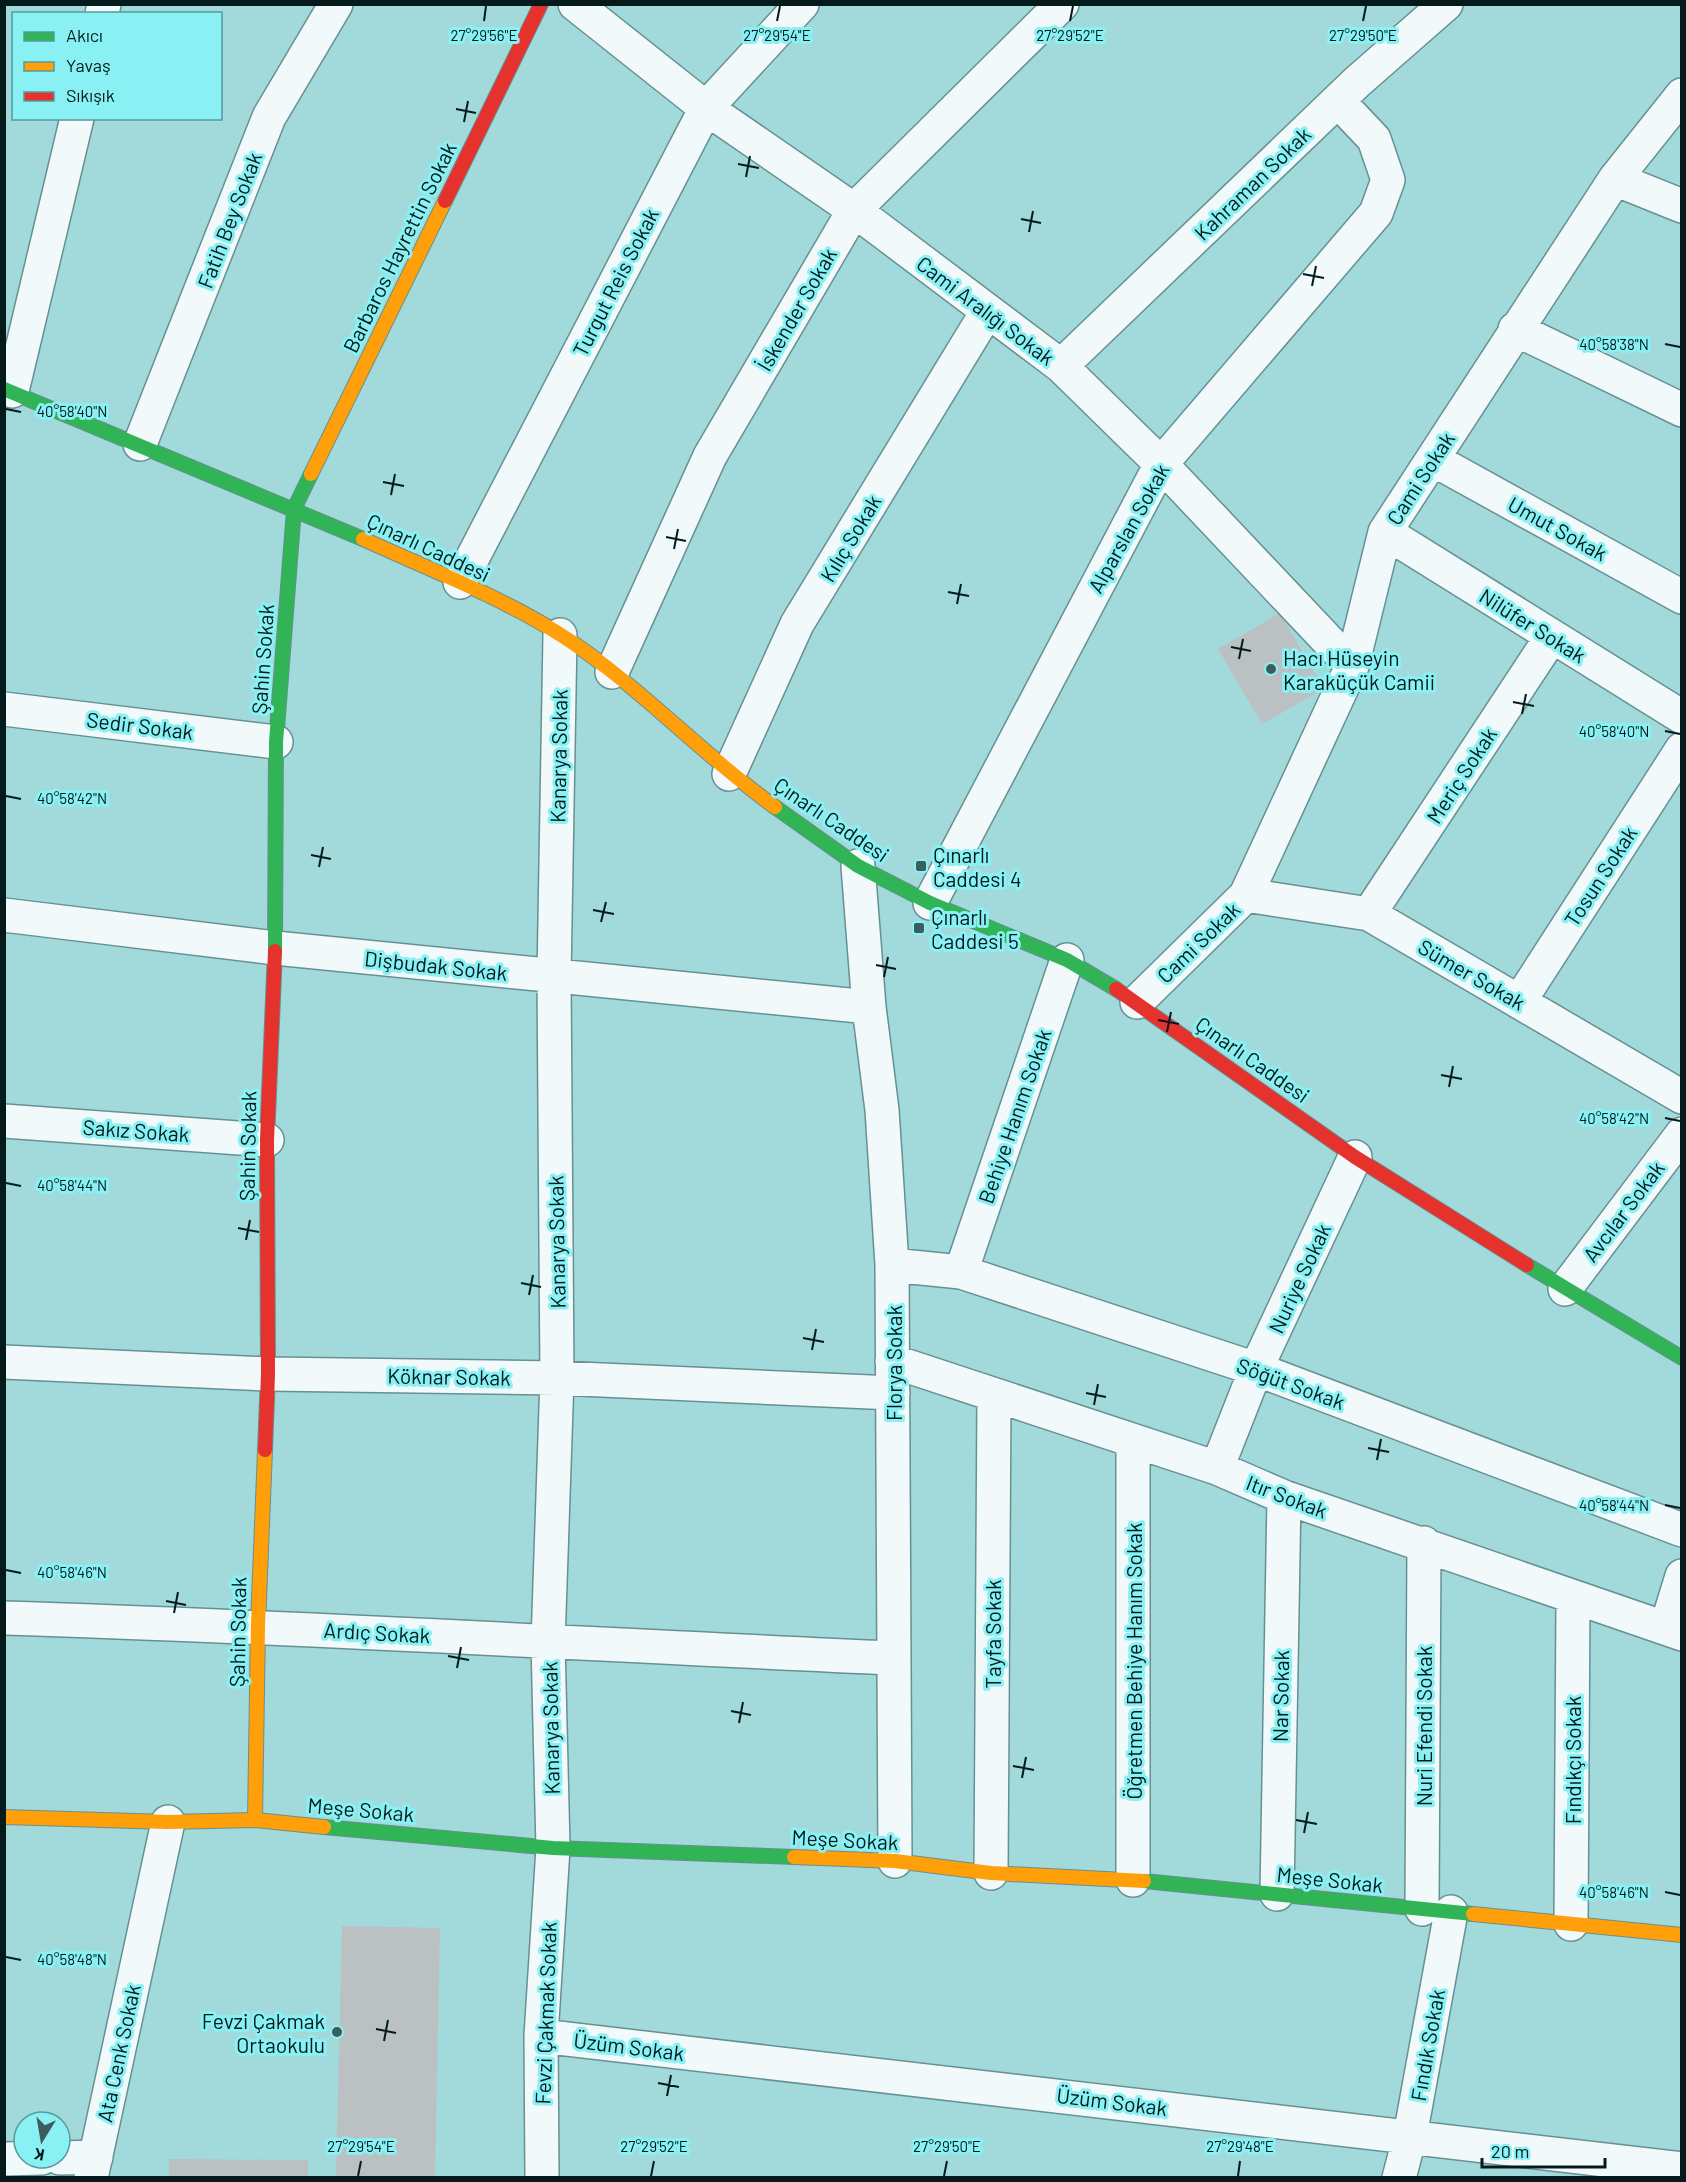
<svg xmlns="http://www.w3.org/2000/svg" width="1686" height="2182" viewBox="0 0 1686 2182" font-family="Barlow,sans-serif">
  <rect width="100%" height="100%" fill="#a2dadc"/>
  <path fill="#bbc0c2" d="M1280 613 1324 689 1262 724 1218 649Z
    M342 1926 440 1928 435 2178H336Z
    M169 2159 308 2160V2178H169Z"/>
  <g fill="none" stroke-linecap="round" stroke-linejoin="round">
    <defs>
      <path id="street" d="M575 4 706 108 854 210 1061 366 1161 464 1352 666
        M102 14 104 4
        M1615 179 1682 206
        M1515 329 1682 410
        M1061 366 1357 82 1446 4
        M12 391 77 118
        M140 444 269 117 336 4
        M1434 460 1682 597
        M1385 532 1682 717
        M460 582 706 108 802 4
        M612 672 710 456 854 210 1062 4
        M4 709 276 742
        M729 774 797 624 987 312
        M858 866 869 1007 882 1110 892 1265 895 1861
        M1246 895 1369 914 1682 1097
        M930 903 1161 464 1376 213 1388 180 1374 139 1338 101
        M1369 914 1552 636
        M4 915 275 948 869 1007
        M1137 1002 1246 895 1352 666 1385 532 1615 179 1682 95
        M1519 1002 1682 749
        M4 1121 267 1140
        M892 1265 961 1272 1256 1369 1682 1530
        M961 1272 1067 960
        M1565 1289 1682 1134
        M892 1361 1217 1468 1284 1497 1682 1634
        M4 1362 268 1374 557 1378 893 1393
        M1217 1468 1256 1369 1355 1157
        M4 1618C301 1627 597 1645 894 1658
        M1666 1628 1682 1576
        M991 1873 994 1395
        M1133 1880V1442
        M1277 1894 1284 1497
        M1422 1909 1424 1543
        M1571 1924 1573 1597
        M541 2036 1682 2169
        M60 2158 96 2157
        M4 2159 42 2158
        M91 2178 168 1822
        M542 2178 541 2036 553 1848 548 1643 557 1378 554 977 560 635
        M1399 2178 1410 2136 1451 1912"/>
      <path id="fast" d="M4 389 363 539
        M775 807 858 866 930 903 1067 960 1116 989
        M275 951 276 742 294 509 311 474
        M1527 1265 1682 1358
        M324 1827 553 1848 794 1857
        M1144 1881 1473 1914"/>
      <path id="slow" d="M311 474 445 201
        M363 539C429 569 499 596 561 635 638 684 701 754 775 807
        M4 1817 168 1822 255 1820 324 1827
        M255 1820 258 1625 265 1450
        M794 1857 895 1861 991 1873 1144 1881
        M1473 1914 1682 1935"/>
      <path id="jam" d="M445 201 541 4
        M1116 989 1355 1157 1527 1265
        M265 1450 268 1374 267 1140 275 951"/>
    </defs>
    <use href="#street" stroke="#679092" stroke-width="36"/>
    <use href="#fast" stroke="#679092" stroke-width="16"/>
    <use href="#slow" stroke="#679092" stroke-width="16"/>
    <use href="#jam" stroke="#679092" stroke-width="16"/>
    <use href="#street" stroke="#f1f9fa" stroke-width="33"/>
    <use href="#fast" stroke="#30b455" stroke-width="14"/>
    <use href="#slow" stroke="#ff9f0a" stroke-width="14"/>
    <use href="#jam" stroke="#e5322d" stroke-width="14"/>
  </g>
  <path fill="none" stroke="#041a1b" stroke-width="2" d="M484 21 486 6M777 21 780 6M1070 21 1073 6M1363 21 1366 6M456 109 476 113M464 122 468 101M738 164 759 168M746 177 750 156M1021 219 1041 223M1029 232 1033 211M1303 274 1324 278M1312 286 1316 266M1665 344 1680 347M6 409 21 412M383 482 404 486M391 495 395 474M666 537 686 541M674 549 678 529M948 592 969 596M957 604 961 584M1231 647 1251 651M1239 659 1243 639M1513 702 1534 706M1522 714 1526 694M1665 731 1680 734M6 796 21 799M311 855 331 859M319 867 323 847M593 910 614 914M601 922 606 902M876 965 896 969M884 977 888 957M1158 1020 1179 1024M1167 1032 1171 1012M1441 1075 1462 1079M1449 1087 1453 1066M1665 1118 1680 1121M6 1183 21 1186M238 1228 259 1232M246 1240 250 1220M521 1283 541 1287M529 1295 533 1275M803 1338 824 1342M812 1350 816 1329M1086 1393 1106 1397M1094 1405 1098 1384M1368 1448 1389 1452M1377 1460 1381 1439M1665 1505 1680 1508M6 1570 21 1573M166 1601 186 1605M174 1613 178 1592M448 1656 469 1660M457 1668 461 1647M731 1711 751 1715M739 1723 743 1702M1013 1766 1034 1770M1022 1778 1026 1757M1296 1820 1317 1824M1304 1833 1308 1812M1665 1892 1680 1895M6 1957 21 1960M376 2029 396 2033M384 2041 388 2020M658 2083 679 2087M667 2096 671 2075M358 2176 361 2161M651 2176 654 2161M944 2176 947 2161M1238 2176 1240 2161"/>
  <g fill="#3b5d5f" stroke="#89f1f4" stroke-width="2">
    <circle cx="1271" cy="669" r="6"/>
    <rect x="915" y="860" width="12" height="12" rx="3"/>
    <rect x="913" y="922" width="12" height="12" rx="3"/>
    <circle cx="337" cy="2032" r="6"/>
  </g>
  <g text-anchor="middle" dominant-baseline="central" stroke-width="6" stroke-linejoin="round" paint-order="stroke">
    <g font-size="21" fill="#041a1b" stroke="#89f1f4">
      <text transform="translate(1252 183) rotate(-44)">Kahraman Sokak</text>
      <text transform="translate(229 220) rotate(-69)">Fatih Bey Sokak</text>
      <text transform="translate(399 247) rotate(-64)">Barbaros Hayrettin Sokak</text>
      <text transform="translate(615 282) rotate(-63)">Turgut Reis Sokak</text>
      <text transform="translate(796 309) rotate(-60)">İskender Sokak</text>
      <text transform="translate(986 310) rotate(37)">Cami Aralığı Sokak</text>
      <text transform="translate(1420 478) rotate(-57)">Cami Sokak</text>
      <text transform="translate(1128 528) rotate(-61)">Alparslan Sokak</text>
      <text transform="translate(1558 528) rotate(29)">Umut Sokak</text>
      <text transform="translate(850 538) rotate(-59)">Kılıç Sokak</text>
      <text transform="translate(429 547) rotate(25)">Çınarlı Caddesi</text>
      <text transform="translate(1533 625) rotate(32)">Nilüfer Sokak</text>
      <text transform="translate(262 659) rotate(-86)">Şahin Sokak</text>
      <text transform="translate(140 725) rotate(7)">Sedir Sokak</text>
      <text transform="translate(558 756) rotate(-89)">Kanarya Sokak</text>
      <text transform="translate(1461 775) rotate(-57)">Meriç Sokak</text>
      <text transform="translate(832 819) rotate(34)">Çınarlı Caddesi</text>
      <text transform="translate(1600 876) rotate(-57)">Tosun Sokak</text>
      <text transform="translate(1198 942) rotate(-44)">Cami Sokak</text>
      <text transform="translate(436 965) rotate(6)">Dişbudak Sokak</text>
      <text transform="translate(1472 974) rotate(30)">Sümer Sokak</text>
      <text transform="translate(1253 1059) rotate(35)">Çınarlı Caddesi</text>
      <text transform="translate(1014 1116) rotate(-71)">Behiye Hanım Sokak</text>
      <text transform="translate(136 1130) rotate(4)">Sakız Sokak</text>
      <text transform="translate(247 1146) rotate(-89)">Şahin Sokak</text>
      <text transform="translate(1623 1211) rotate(-53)">Avcılar Sokak</text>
      <text transform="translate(556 1242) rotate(-91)">Kanarya Sokak</text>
      <text transform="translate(1299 1278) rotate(-65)">Nuriye Sokak</text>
      <text transform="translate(893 1363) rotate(-90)">Florya Sokak</text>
      <text transform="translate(449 1376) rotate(1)">Köknar Sokak</text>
      <text transform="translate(1291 1383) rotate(20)">Söğüt Sokak</text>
      <text transform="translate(1287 1496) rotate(21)">Itır Sokak</text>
      <text transform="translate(237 1632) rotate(-89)">Şahin Sokak</text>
      <text transform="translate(377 1632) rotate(3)">Ardıç Sokak</text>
      <text transform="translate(992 1634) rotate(-90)">Tayfa Sokak</text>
      <text transform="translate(1133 1661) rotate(-90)">Öğretmen Behiye Hanım Sokak</text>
      <text transform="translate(1280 1696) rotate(-89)">Nar Sokak</text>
      <text transform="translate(1423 1726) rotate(-90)">Nuri Efendi Sokak</text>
      <text transform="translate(550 1728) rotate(-91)">Kanarya Sokak</text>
      <text transform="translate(1572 1760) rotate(-90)">Fındıkçı Sokak</text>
      <text transform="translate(361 1809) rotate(5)">Meşe Sokak</text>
      <text transform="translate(845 1839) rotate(3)">Meşe Sokak</text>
      <text transform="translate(1330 1879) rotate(6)">Meşe Sokak</text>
      <text transform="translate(545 2013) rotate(-88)">Fevzi Çakmak Sokak</text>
      <text transform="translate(1427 2045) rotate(-80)">Fındık Sokak</text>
      <text transform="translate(629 2046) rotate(7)">Üzüm Sokak</text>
      <text transform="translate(118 2053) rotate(-78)">Ata Cenk Sokak</text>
      <text transform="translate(1112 2101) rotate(7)">Üzüm Sokak</text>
    </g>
    <g font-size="21" fill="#041a1b" stroke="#89f1f4" text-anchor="start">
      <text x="1283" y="657">Hacı Hüseyin<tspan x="1283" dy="24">Karaküçük Camii</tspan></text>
      <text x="933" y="854">Çınarlı<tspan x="933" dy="24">Caddesi 4</tspan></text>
      <text x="931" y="916">Çınarlı<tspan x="931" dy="24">Caddesi 5</tspan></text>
      <text x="325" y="2020" text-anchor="end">Fevzi Çakmak<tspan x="325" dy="24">Ortaokulu</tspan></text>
    </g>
  </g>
  <g font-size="15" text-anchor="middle" fill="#041a1b" stroke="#89f1f4" stroke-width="6" stroke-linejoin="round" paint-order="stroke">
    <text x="484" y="41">27°29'56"E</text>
    <text x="777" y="41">27°29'54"E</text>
    <text x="1070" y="41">27°29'52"E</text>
    <text x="1363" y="41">27°29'50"E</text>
    <text x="1614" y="350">40°58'38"N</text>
    <text x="72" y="417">40°58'40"N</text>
    <text x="1614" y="737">40°58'40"N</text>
    <text x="72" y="804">40°58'42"N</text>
    <text x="1614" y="1124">40°58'42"N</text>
    <text x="72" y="1191">40°58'44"N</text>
    <text x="1614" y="1511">40°58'44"N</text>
    <text x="72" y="1578">40°58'46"N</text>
    <text x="1614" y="1898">40°58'46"N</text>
    <text x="72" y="1965">40°58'48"N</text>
    <text x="361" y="2152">27°29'54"E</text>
    <text x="654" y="2152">27°29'52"E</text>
    <text x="947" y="2152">27°29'50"E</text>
    <text x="1240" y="2152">27°29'48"E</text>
  </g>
  <rect width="1686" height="2182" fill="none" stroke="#041a1b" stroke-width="12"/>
  <rect x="12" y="12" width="210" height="108" fill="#89f1f4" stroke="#549b9d" stroke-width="1.5"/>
  <rect x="24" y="32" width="30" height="9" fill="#30b455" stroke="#549b9d" stroke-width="1.5"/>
  <text x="66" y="42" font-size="18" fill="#041a1b">Akıcı</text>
  <rect x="24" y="62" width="30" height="9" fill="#ff9f0a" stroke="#549b9d" stroke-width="1.5"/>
  <text x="66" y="72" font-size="18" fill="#041a1b">Yavaş</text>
  <rect x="24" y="92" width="30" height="9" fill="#e5322d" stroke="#549b9d" stroke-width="1.5"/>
  <text x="66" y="102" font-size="18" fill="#041a1b">Sıkışık</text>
  <g transform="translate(42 2140) rotate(191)"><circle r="28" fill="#89f1f4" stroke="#549b9d" stroke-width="1.5"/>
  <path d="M0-4.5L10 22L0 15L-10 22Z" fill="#3b5d5f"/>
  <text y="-9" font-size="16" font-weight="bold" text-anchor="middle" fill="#041a1b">K</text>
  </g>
  <path d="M1482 2158v9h123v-9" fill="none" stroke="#041a1b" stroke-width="3"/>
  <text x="1491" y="2158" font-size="18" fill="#041a1b" stroke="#89f1f4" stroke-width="4.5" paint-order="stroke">20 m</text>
</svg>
